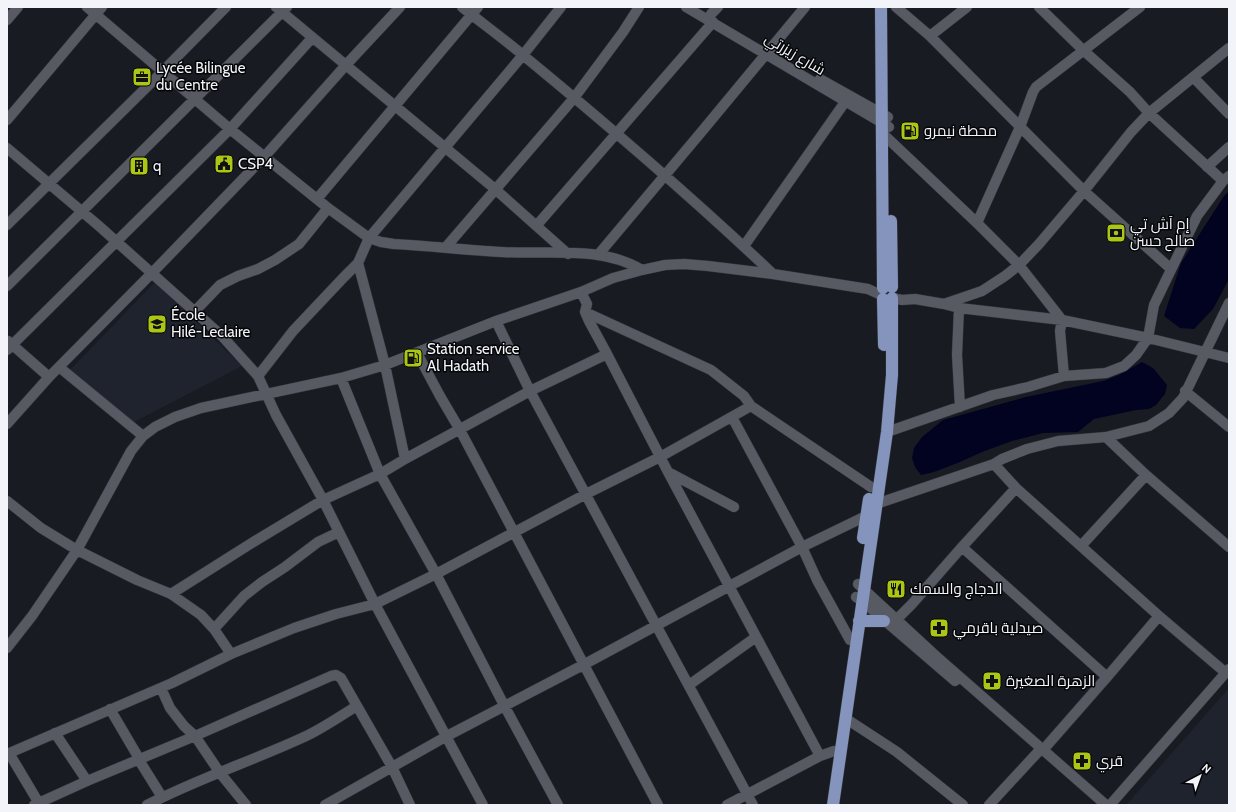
<svg xmlns="http://www.w3.org/2000/svg" width="1236" height="812" viewBox="0 0 1236 812" font-family="Cabin,Cairo,sans-serif">
  <rect width="100%" height="100%" fill="#181b21"/>
  <path fill="#1e232e" d="M155 282 242 366 132 423 70 370Z
    M1229 688V805H1128L1127 804Z"/>
  <path fill="#020321" d="M1229 191V279L1213 309 1194 329 1180 328 1164 316 1181 263 1224 196Z
    M1142 362 1153 368 1167 385 1165 394 1156 405 1149 409 1136 410 1094 419 1078 432 1043 433 1012 441 982 452 960 462 934 472 921 475 915 467 912 458 914 448 922 437 943 420 1026 397 1103 381 1119 375Z"/>
  <g fill="none" stroke-linecap="round" stroke-linejoin="round">
    <defs>
      <path id="minor" d="M87 7 230 129 328 208 369 238 381 242 394 244C430 246 465 250 501 252 547 255 601 245 642 270
        M276 7 495 189 568 254
        M462 7C483 24 504 39 524 56 609 126 693 198 773 274
        M686 7 889 127
        M896 7 930 36 1084 191 1171 269
        M1039 7 1083 50 1130 92 1149 113 1223 181
        M711 14 718 7
        M7 20 18 7
        M930 36 967 7
        M1193 77 1229 114
        M820 79 888 117
        M7 120 102 7
        M882 133 977 223 1019 265 1062 320 1060 331 1064 376
        M7 148 99 226 222 336 258 376 276 415 323 500 375 604 483 805
        M1207 167 1229 147
        M317 199 478 7
        M977 223 1020 127 1033 92 1036 87 1140 7
        M7 225 163 71 226 7
        M537 225 713 22
        M744 246 845 102
        M446 247 574 98 623 32 639 7
        M598 255 703 130 805 7
        M358 263 385 365 405 459
        M7 286 287 7
        M581 292 587 304 585 312 589 321 607 354 668 472 820 756
        M893 298 902 300 915 299 944 304 982 291 1005 276 1019 265 1039 244 1084 191 1131 132 1149 113 1229 48
        M944 304 959 308 1062 320 1148 338 1229 358
        M959 308 957 355 960 407
        M194 312 220 285 238 276 258 269 275 260 299 244 328 208
        M585 312 711 370 744 396 751 406 871 487
        M496 321 530 391 753 805
        M8 341 49 377
        M7 350 230 129 312 38
        M417 353 440 396 460 430 658 805
        M59 367 143 436
        M258 376 293 331 344 277 358 263 369 238 523 55 561 7
        M341 378 380 474 436 574 505 707 558 805
        M1185 391 1229 427
        M732 417 802 547 817 580 850 640
        M7 424 49 377 152 273 265 156 345 66 400 7
        M887 432 993 395 1028 387 1064 376 1106 373 1124 366 1136 355 1148 338 1154 305 1197 216 1223 181 1229 176
        M1106 437 1146 475 1229 547
        M994 464 1016 488 1159 616 1226 673
        M668 472 734 507
        M7 501 41 528 77 550 137 580 171 594 201 615 214 629 231 654
        M876 504 994 464 1002 459 1027 449 1058 441 1106 437 1149 426 1169 413 1183 398 1229 303
        M1081 546 1146 475
        M962 547 1107 677
        M858 584 937 657 1106 805
        M171 594 255 541 323 500 380 474 405 459 530 391 607 354
        M856 597 862 601 955 681
        M897 619 912 604 962 547 1016 488
        M214 629 244 596 262 582 285 567 318 542 339 532
        M7 648 32 616 77 550 131 451 143 436 155 427 175 417 201 408 341 378 385 365 496 321 581 292 613 278 642 270 665 265 684 264 708 266 773 274 868 289 881 295
        M689 685 756 637
        M161 688 170 708 184 726 195 736 220 773 246 805
        M110 709 137 755 139 760 162 797
        M845 718 897 752 963 805
        M55 733 87 781
        M1043 750 1107 677 1159 616
        M9 753 40 805
        M7 754 172 683 231 654 294 628 336 614 375 604 436 574 586 494 660 457 751 406
        M34 805 87 781 195 736 331 676 336 675 341 678 392 767 410 805
        M147 805C197 779 252 761 304 737 322 729 340 716 357 706
        M325 805 447 736 583 665 802 547 866 516
        M727 805 820 756 834 751
        M989 805 1038 752
        M1110 805 1229 669"/>
      <path id="major" d="M881 7 883 288
        M891 221 892 287
        M883 299 884 345
        M863 538 869 499
        M859 621H884
        M833 805 887 432 892 375V298"/>
    </defs>
    <use href="#minor" stroke="#34363b" stroke-width="11"/>
    <use href="#major" stroke="#34363b" stroke-width="13"/>
    <use href="#minor" stroke="#575a62" stroke-width="10"/>
    <use href="#major" stroke="#8594bc" stroke-width="12"/>
  </g>
  <defs>
    <symbol id="office-square" viewBox="-11 -11 22 22"><rect x="-9" y="-9" width="18" height="18" rx="4" fill="#abc614" stroke="#050608"/><path d="M-6-3h4V-5.5h4V-3h4V5H-6ZM-1-4.5V-3h2v-1.5ZM-6 0V1H6V0Z" fill="#111"/></symbol>
    <symbol id="fuel-square" viewBox="-11 -11 22 22"><rect x="-9" y="-9" width="18" height="18" rx="4" fill="#abc614" stroke="#050608"/><path d="M-5.5-6h7V0h2V4h1.3V-2.5L3-4.5l.8-.8L6-3V5H2.5V1h-1V6h-7ZM-4.2-4.7v3.2H.2V-4.7Z" fill="#111"/></symbol>
    <symbol id="civic-square" viewBox="-11 -11 22 22"><rect x="-9" y="-9" width="18" height="18" rx="4" fill="#abc614" stroke="#050608"/><path d="M-.6-6.5H3V-4.5H.6V-3L4-1V1h2V6H-6V1h2V-1L-.6-3ZM-1.2 2.5V6h2.4V2.5Z" fill="#111"/></symbol>
    <symbol id="building-square" viewBox="-11 -11 22 22"><rect x="-9" y="-9" width="18" height="18" rx="4" fill="#abc614" stroke="#050608"/><path d="M-4-6H4V6H1V3H-1V6H-4ZM-2.5-4.3h1.7v1.8h-1.7ZM.8-4.3h1.7v1.8H.8ZM-2.5-1h1.7V.8h-1.7ZM.8-1h1.7V.8H.8Z" fill="#111"/></symbol>
    <symbol id="bank-square" viewBox="-11 -11 22 22"><rect x="-9" y="-9" width="18" height="18" rx="4" fill="#abc614" stroke="#050608"/><path d="M-6-4H6V4H-6ZM0-2.3a2.3 2.3 0 1 0 0 4.6a2.3 2.3 0 1 0 0-4.6Z" fill="#111"/></symbol>
    <symbol id="school-square" viewBox="-11 -11 22 22"><rect x="-9" y="-9" width="18" height="18" rx="4" fill="#abc614" stroke="#050608"/><path d="M0-5L7-2L0 1L-7-2ZM-4 1L0 2.5L4 1V4Q0 6-4 4Z" fill="#111"/></symbol>
    <symbol id="restaurant-square" viewBox="-11 -11 22 22"><rect x="-9" y="-9" width="18" height="18" rx="4" fill="#abc614" stroke="#050608"/><path d="M-5-6h1v4h1v-4h1v4h1v-4h1v5L-1.5 .5V6h-2V.5L-5-1ZM5-6V6H3V1.5H1.5Q1.5-4 5-6Z" fill="#111"/></symbol>
    <symbol id="pharmacy-square" viewBox="-11 -11 22 22"><rect x="-9" y="-9" width="18" height="18" rx="4" fill="#abc614" stroke="#050608"/><path d="M-2-6h4v4h4v4h-4v4h-4v-4h-4v-4h4Z" fill="#111"/></symbol>
  </defs>
  <g fill-rule="evenodd">
    <use href="#office-square" x="131" y="66" width="22" height="22"/>
    <use href="#fuel-square" x="899" y="120" width="22" height="22"/>
    <use href="#civic-square" x="213" y="153" width="22" height="22"/>
    <use href="#building-square" x="128" y="155" width="22" height="22"/>
    <use href="#bank-square" x="1105" y="222" width="22" height="22"/>
    <use href="#school-square" x="146" y="313" width="22" height="22"/>
    <use href="#fuel-square" x="402" y="347" width="22" height="22"/>
    <use href="#restaurant-square" x="885" y="578" width="22" height="22"/>
    <use href="#pharmacy-square" x="928" y="617" width="22" height="22"/>
    <use href="#pharmacy-square" x="981" y="670" width="22" height="22"/>
    <use href="#pharmacy-square" x="1071" y="750" width="22" height="22"/>
  </g>
  <g text-anchor="middle" dominant-baseline="central" stroke-width="3" stroke-linejoin="round" paint-order="stroke">
    <g font-size="15" fill="#f3f4f9" stroke="#050608">
      <text transform="translate(795 54) rotate(31)">شارع زيزرتي</text>
    </g>
    <g font-size="15" fill="#f3f4f9" stroke="#050608" text-anchor="start">
      <text x="156" y="68">Lycée Bilingue<tspan x="156" dy="17">du Centre</tspan></text>
      <text x="924" y="131">محطة نيمرو</text>
      <text x="238" y="164">CSP4</text>
      <text x="153" y="166">q</text>
      <text x="1130" y="224">إم آش تي<tspan x="1130" dy="17">صالح حسن</tspan></text>
      <text x="171" y="315">École<tspan x="171" dy="17">Hilé-Leclaire</tspan></text>
      <text x="427" y="349">Station service<tspan x="427" dy="17">Al Hadath</tspan></text>
      <text x="910" y="589">الدجاج والسمك</text>
      <text x="953" y="628">صيدلية باقرمي</text>
      <text x="1006" y="681">الزهرة الصغيرة</text>
      <text x="1096" y="761">قري</text>
    </g>
  </g>
  <rect width="1236" height="812" fill="none" stroke="#f3f4f9" stroke-width="16"/>
  <g transform="translate(1200 776) rotate(41)" stroke="#050608" stroke-width="3" paint-order="stroke">
  <path d="M0-3L7 15L0 10L-7 15Z" fill="#f3f4f9"/>
  <text y="-6" font-size="11" font-weight="bold" text-anchor="middle" fill="#f3f4f9">N</text>
  </g>
</svg>
